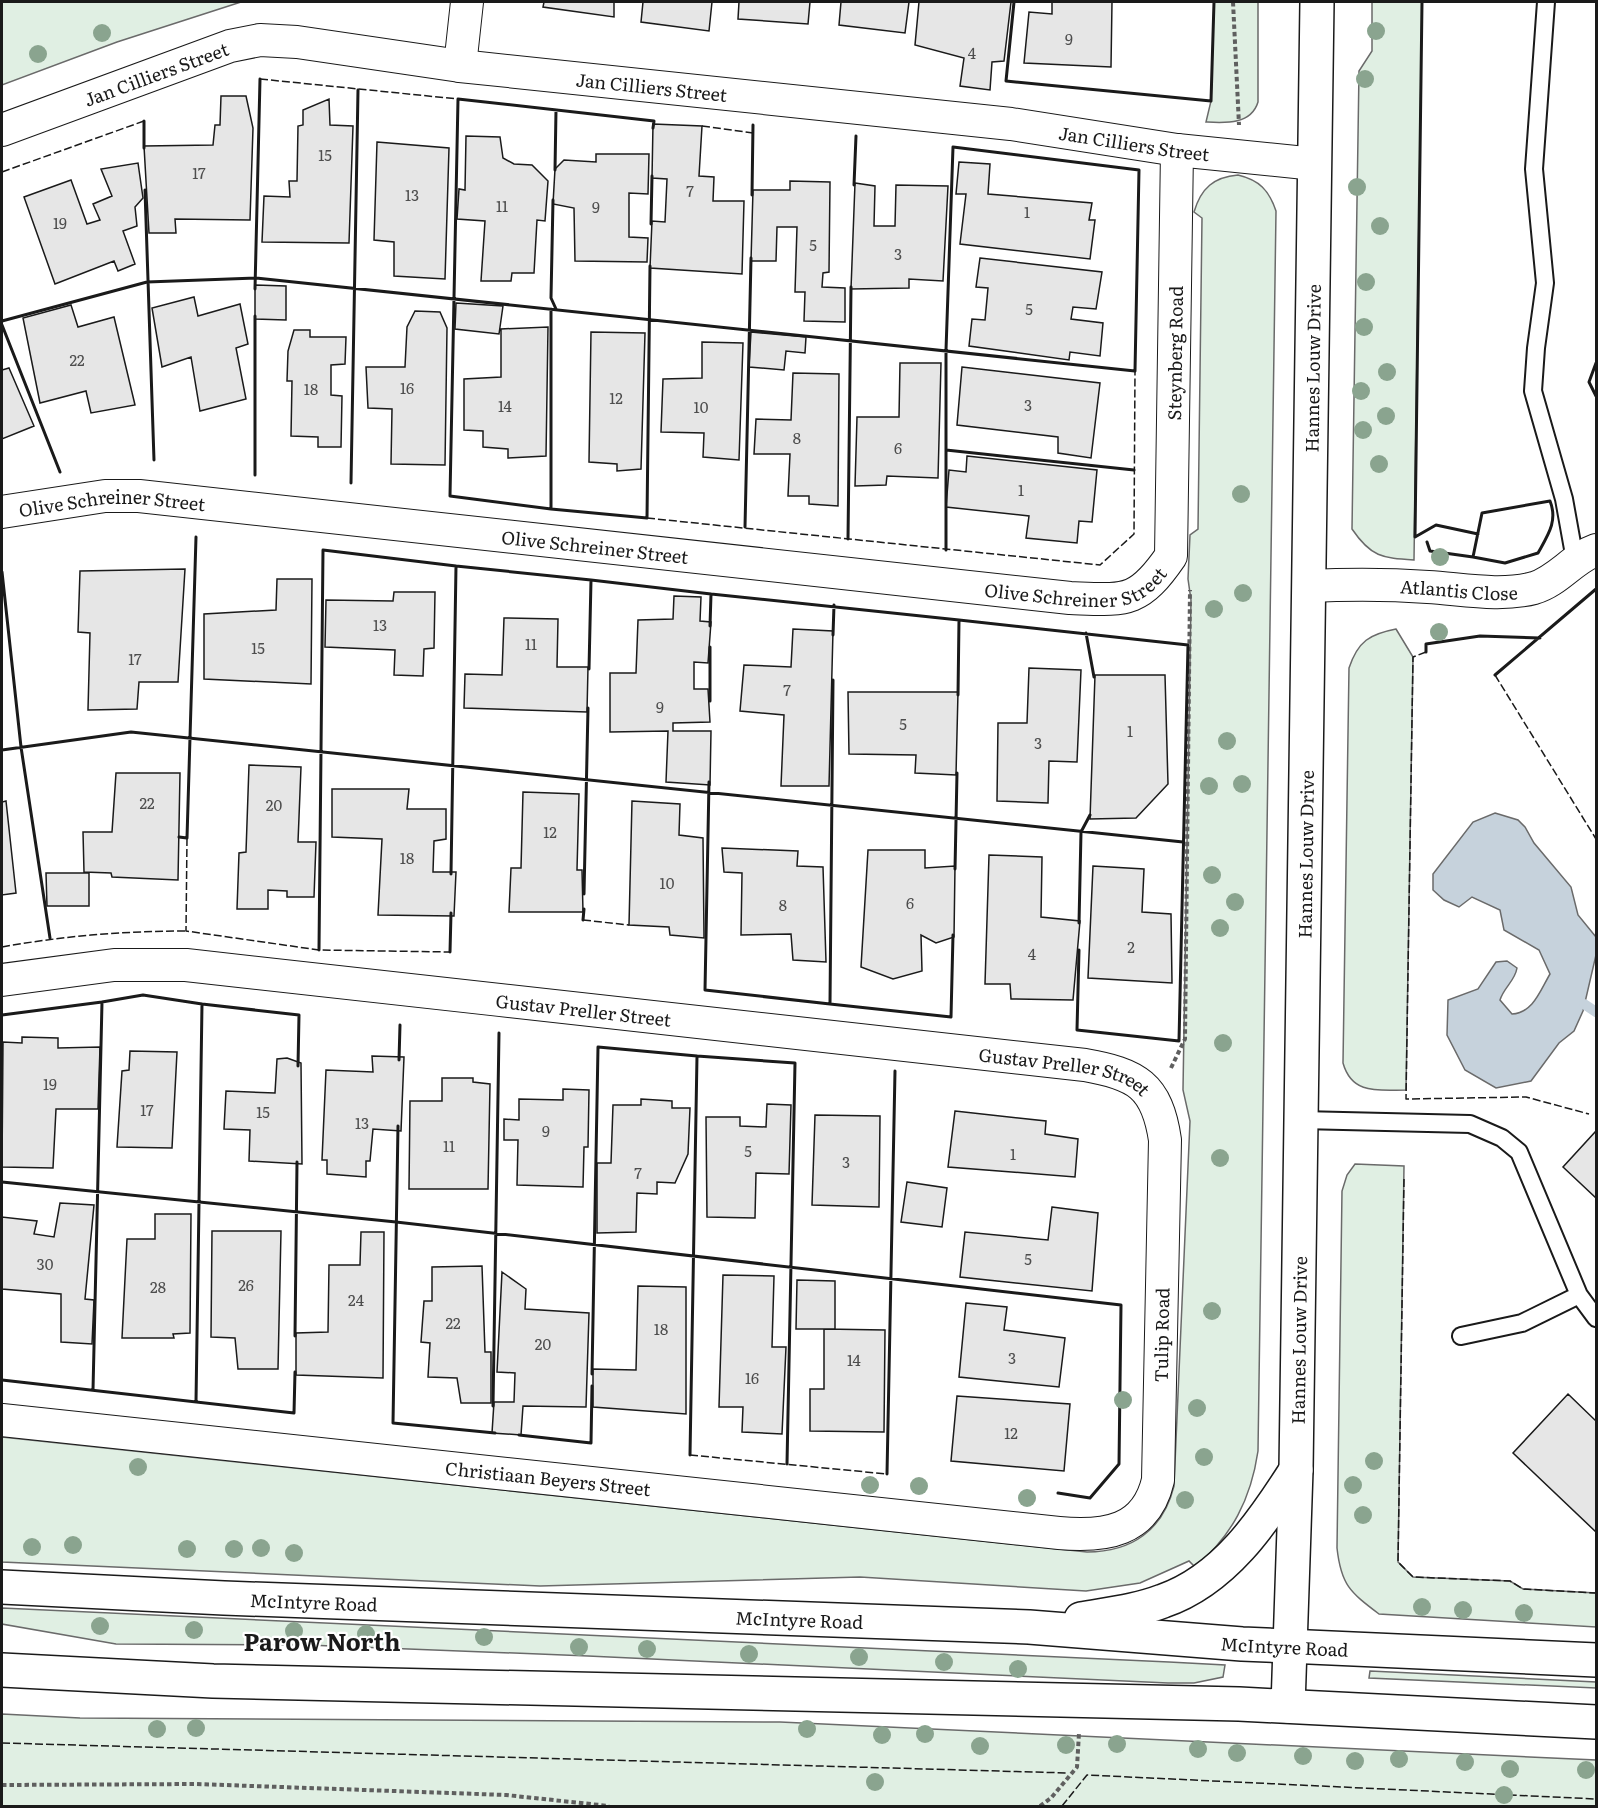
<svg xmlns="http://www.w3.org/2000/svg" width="1598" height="1808" viewBox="0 0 1598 1808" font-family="Literata,serif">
  <rect width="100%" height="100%" fill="#fff"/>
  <path fill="#e0efe3" stroke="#6a6a6a" stroke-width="1.5" d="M2 2H241L117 42 2 85Z
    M1214 2H1258V102C1251 125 1225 123 1206 122L1211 101Z
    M1372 2H1422L1414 560C1382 558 1371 557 1352 529L1359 71 1372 51Z
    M1238 175C1259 180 1269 190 1276 211L1258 1451C1251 1499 1232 1536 1195 1567L1189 1561 1140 1583 1086 1591 860 1577 540 1586 2 1562V1437L1087 1552C1132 1552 1163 1530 1174 1486L1190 1121 1183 1090 1191 600 1188 579 1190 535 1198 529 1202 218 1194 212C1201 188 1214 177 1238 175Z
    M1396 629 1413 657 1406 1090C1378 1090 1352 1095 1343 1063L1349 668C1358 641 1370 634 1396 629Z
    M1355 1164 1404 1166 1398 1562 1413 1577 1510 1581 1523 1589 1596 1593V1627L1379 1614C1350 1592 1341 1585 1337 1548L1342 1191 1347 1175Z
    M2 1608 1169 1662 1225 1665 1223 1677 1194 1683H1168L588 1656 307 1645 116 1644 2 1624Z
    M1370 1671 1596 1682V1688L1369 1678Z
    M2 1714 80 1718 780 1722 1596 1760V1806H2Z"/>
  <path fill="#c6d2dc" stroke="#6a6a6a" stroke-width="1.5" d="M1495 813 1518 820 1525 827 1534 843 1571 887 1578 915 1596 937V955L1583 1011 1574 1031 1559 1043 1531 1081 1496 1088 1465 1070 1447 1035 1448 1000 1478 989 1496 962 1507 961 1517 968C1515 981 1504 987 1500 1000L1512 1014C1533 1013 1540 991 1550 974L1539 950 1504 930 1500 910 1472 897 1459 907 1444 900 1433 890V874L1473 822Z"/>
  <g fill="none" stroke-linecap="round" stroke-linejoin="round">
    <path stroke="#c6d2dc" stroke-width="10" d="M1584 1004 1596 1012"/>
  </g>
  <path fill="#e6e6e6" stroke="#1a1a1a" stroke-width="1.5" d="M544 2H614V17L543 7Z
    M643 2H712L709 31 641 22Z
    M739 2H810L808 24 738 19Z
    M841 2H909L905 33 839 25Z
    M919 2H1011L1004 61 992 62 990 90 960 86 964 58 915 45Z
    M1052 2H1112L1111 67 1024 63 1029 12 1052 14Z
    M221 96H246L253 128 250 220 175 219 176 233H149L144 146 213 145 215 125H220Z
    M329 99 330 125 353 126 349 243 262 242 264 196 290 197 289 181H297L298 126 303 125V110Z
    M653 124 702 126 699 176 714 177 713 201H744L742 274 650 268 652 221 665 222 667 179 652 178Z
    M466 136 500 137 503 158 514 164 532 165 548 181 545 221 537 220 534 273H512L511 281H481L485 221 457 219 459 189 465 190Z
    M377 142 449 148 445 279 394 276V242L374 240Z
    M596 154H649L648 194 629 193V237L648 238 647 262 575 261 574 208 553 204 555 169 564 160 596 162Z
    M959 162 990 164 988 194 1092 203 1089 220H1095L1090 259 960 244 966 194H956Z
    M138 163 143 198 135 207 137 226 123 231 135 264 118 271 114 261 55 284 24 197 71 180 87 224 100 220 93 204 112 196 101 169Z
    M790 181 830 182 829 272 823 273 822 287 845 288V322L804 321 805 292H795L797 227H777L776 261H751L753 190H790Z
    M855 183 875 186 874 226H895L896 185 948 186 943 281 909 279V288L851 289Z
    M980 258 1102 272 1096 309 1073 307 1071 319 1103 323 1100 356 1070 352 1069 360 969 346 972 319 985 320 988 288 976 287Z
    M255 285 286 286V320L255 319Z
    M194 297 198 316 240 304 248 344 236 348 246 399 200 411 191 357 162 367 152 308Z
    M456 303 503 306 499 334 455 329Z
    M71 305 78 327 114 317 135 405 91 413 86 391 40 403 23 318Z
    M415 311 440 312 447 328 445 465 391 464 392 409 368 408 366 367H405L407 327Z
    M548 327 546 456 508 458V449L483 447V431L464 430V379L501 377V329Z
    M294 330H310V337H346L345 364 331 365V395L342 396 341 447H318V437L291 436 292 381H287L288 351Z
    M591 332 645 333 641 469 617 471V464L589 462Z
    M751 332 806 337 805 353 786 351 784 370 749 367Z
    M702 342 743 343 739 460 703 457 704 433 661 432 663 379 702 378Z
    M900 363H941L938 478 887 476 886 485 855 486 857 417H899Z
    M962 367 1100 383 1091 458 1058 453V437L957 425Z
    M9 368 34 426 2 439V370Z
    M793 373 839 374 838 506 809 504V496H788L790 454H754L756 419 791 420Z
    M967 456 1097 470 1092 522 1079 521 1077 543 1026 538 1029 516 946 507 949 470 966 472Z
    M185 569 178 682H139L137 709 88 710 90 633 78 632 80 571Z
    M277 579H312L311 684 204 679V614L276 610Z
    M394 592H435L434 648 424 649 423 676 394 675 395 650 325 647 326 600 393 601Z
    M674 596 701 597 700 621 711 622 708 663 694 662V689H708L710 722 673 723V731H711L710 785 666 782 668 731 610 732V673H636L638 620 673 619Z
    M504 618 558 619 557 667H588L587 712 464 708 465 674 502 675Z
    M793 629 833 631 829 786H781L784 715 740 711 744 665 791 667Z
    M1029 668 1081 670 1077 762 1049 761 1048 803 997 801 998 723H1027Z
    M1095 675H1165L1168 784 1136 818 1090 819Z
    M848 692H958L956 775 915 773 916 755 849 754Z
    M249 765 301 767 298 842H316L314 897H287V891L268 890V909H237L239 853 246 852Z
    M116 773H180L178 880 112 877 111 873 84 872 83 832H112Z
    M332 789H409L407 809H446V839L434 841 433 872H456L454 916 378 915 382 839 332 837Z
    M523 792 579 794 577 870H582L583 912H509L511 868H521Z
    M6 801 16 893 2 895V802Z
    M632 801 680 804 679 835 703 838 704 938 670 935 669 927 629 925Z
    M722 848 798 851 797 866 823 867 826 962 793 960 791 934 741 935 742 873 724 872Z
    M868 850H925V868L955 866 954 937 936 943 921 935 922 971 893 979 861 967Z
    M989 855 1042 857 1041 917 1080 921 1073 1000 1011 999 1010 984H985Z
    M1093 866 1144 869 1142 912 1171 914 1172 983 1088 978Z
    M46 873H89V906H47Z
    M22 1037 58 1038V1048L100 1047 98 1109H56L53 1168 2 1167 3 1042 22 1043Z
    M130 1051 177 1052 172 1148 117 1147 122 1071 129 1070Z
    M372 1056 404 1057 401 1131 373 1129 370 1161H366V1177L327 1174V1160H322L326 1070 373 1072Z
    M287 1058 301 1063 302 1164 249 1161 250 1130 224 1129 226 1091 275 1093 277 1059Z
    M442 1078H473V1082L490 1084 488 1189H409L410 1101H442Z
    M563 1089 589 1090 588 1147H584L583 1187 517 1185 518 1140H504V1119L519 1120V1099L563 1100Z
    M641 1099 672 1101V1108H690L688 1154 675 1183 657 1182V1194L637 1193 636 1232 597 1233V1163H611L613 1105H641Z
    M767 1104 791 1105 789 1174 756 1173 755 1218 707 1217 706 1117H740V1126L766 1127Z
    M955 1111 1046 1121 1045 1134 1078 1139 1075 1177 948 1167Z
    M815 1115 880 1116 879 1207 812 1205Z
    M1596 1131V1198L1563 1167Z
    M907 1182 947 1188 942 1227 901 1222Z
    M60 1203 94 1205 85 1299 94 1300 92 1344 61 1342V1294L2 1289V1217L37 1221 34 1234 54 1237Z
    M1052 1207 1098 1213 1092 1291 960 1277 965 1232 1048 1240Z
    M155 1214H191L190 1333 173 1334 174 1338H122L127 1239H155Z
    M212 1231H281L278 1369H238L235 1338 211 1337Z
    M361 1232H384L383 1378 296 1375V1333L328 1332 329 1265H360Z
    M482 1266 485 1352H491V1403H461L457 1378 428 1377 430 1343 421 1342 424 1301H432V1267Z
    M502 1272 526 1289 525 1309 589 1313 586 1407 523 1406 521 1435 492 1433 494 1402H514L515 1373 497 1372Z
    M723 1275 774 1276 772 1347H786L782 1434 742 1432 743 1407H719Z
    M797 1280 835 1281V1329H796Z
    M638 1286 686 1287V1414L593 1407V1369L636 1370Z
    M966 1303 1007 1307 1004 1330 1065 1338 1059 1387 959 1377Z
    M824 1329 885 1330 884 1432 810 1431V1389H824Z
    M1568 1394 1596 1421V1532L1513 1453Z
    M957 1396 1070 1404 1064 1471 951 1461Z"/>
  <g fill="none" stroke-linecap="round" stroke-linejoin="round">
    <defs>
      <path id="lane" d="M1546 2 1534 169 1545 283 1536 348 1533 391 1564 499 1575 560
        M1301 1120 1470 1124 1502 1138 1519 1152 1579 1295 1596 1318
        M1461 1336 1522 1323 1579 1295"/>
      <g id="street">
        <path d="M460 66 467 2"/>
        <path id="s1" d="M2 130 230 46 260 40 297 42 460 66 1011 124 1177 150 1315 164"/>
        <path id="s2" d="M2 512 105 496H139L1070 598C1126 600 1138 604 1171 556L1177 150"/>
        <path id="s3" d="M1309 586C1349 584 1388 584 1428 587 1462 589 1500 597 1534 588 1558 581 1573 558 1596 550"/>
        <path id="s4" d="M2 980 114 965H186L1085 1065C1136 1074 1157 1085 1165 1140L1158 1480C1146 1532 1105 1537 1059 1533L2 1420"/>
      </g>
      <g id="secondary">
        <path id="s5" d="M1288 1706 1296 1470 1317 2"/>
      </g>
      <g id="primary">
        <path id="s6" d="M2 1587 224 1598 1029 1627 1242 1644 1596 1660"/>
        <path d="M1081 1619C1109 1614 1137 1611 1163 1601 1224 1580 1263 1522 1296 1470"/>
        <path d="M2 1670 213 1681 1239 1704 1596 1722"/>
      </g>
    </defs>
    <use href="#lane" stroke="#1a1a1a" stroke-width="20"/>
    <use href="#street" stroke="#1a1a1a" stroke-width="34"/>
    <use href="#secondary" stroke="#1a1a1a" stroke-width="36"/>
    <use href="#primary" stroke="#1a1a1a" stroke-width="36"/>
    <path stroke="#5f5f5f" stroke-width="4" stroke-dasharray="4.5 3" stroke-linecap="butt" d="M1233 2 1239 125
      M1171 1068 1185 1039 1190 590
      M2 1785 196 1784 506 1795 609 1806
      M1040 1806 1051 1798 1077 1767 1079 1733"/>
    <use href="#lane" stroke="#fff" stroke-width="16"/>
    <use href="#street" stroke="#fff" stroke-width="32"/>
    <use href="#secondary" stroke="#fff" stroke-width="33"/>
    <use href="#primary" stroke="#fff" stroke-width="33"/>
    <path stroke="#1a1a1a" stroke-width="1.5" stroke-dasharray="8 3" stroke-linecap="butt" d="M260 79 458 99
      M702 126 753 133
      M2 172 144 121
      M647 518 1100 565 1134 534 1135 371
      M1426 652 1413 657 1406 1099 1526 1097 1589 1114
      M1495 675 1596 839
      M187 838 186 931 319 950 450 952
      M583 920 629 925
      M2 947C63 936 124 931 186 931
      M1404 1179 1398 1562 1413 1577 1510 1581 1523 1589 1596 1593
      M690 1455 887 1474
      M2 1743 1068 1773
      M1062 1806 1087 1775 1596 1799"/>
    <path stroke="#1a1a1a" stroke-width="3" d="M1014 2 1006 81 1211 101 1214 2
      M1422 2 1415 537 1436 525 1478 534
      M144 121V148
      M555 170 556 110
      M854 185 856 136
      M145 190 154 460
      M752 195 753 125
      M553 200 551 298 556 309
      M651 224 652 176
      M255 289 260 79
      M551 309V509L450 496 458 99 654 121 653 128
      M255 316V475
      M2 321 147 282 256 278 1135 371 1139 170 953 147 946 350V550
      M2 325 60 472
      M1596 363 1589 382 1596 396
      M946 450 1134 470
      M351 483 358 90
      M1550 501C1558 521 1548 535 1538 553L1505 563 1473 557 1482 513Z
      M551 509 647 518 650 266
      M745 527 751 258
      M848 539 851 287
      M1427 542 1430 551 1473 557
      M2 572 21 747 50 938
      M959 620 1188 645 1179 1041 1077 1030 1079 950
      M710 626 711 594 959 620 958 695
      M1086 633 1094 677
      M833 635 834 605
      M1426 652V644L1480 636 1540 638
      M589 669 591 580 711 594
      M1495 675 1596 589
      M833 680 830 1004 951 1017 953 935
      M710 701V647
      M2 750 131 732 1183 842
      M709 782 705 990 830 1004
      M179 837 187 838 196 537
      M955 869 957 773
      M451 874 456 566 591 580
      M584 894 588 708
      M583 920 584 909
      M1079 923 1081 832 1090 815
      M319 950 323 550 456 566
      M450 952 451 913
      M2 1015 102 1002
      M697 1056 795 1063 787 1464
      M399 1060 400 1025
      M398 1126 393 1423 495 1433
      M2 1182 396 1222 1121 1305 1119 1464 1090 1498 1058 1493
      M295 1336 297 1162
      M592 1374 598 1047 697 1056 690 1455
      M2 1380 294 1413 295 1372
      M93 1390 102 1002 143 995 202 1004
      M196 1402 202 1004 299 1015 298 1066
      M493 1406 499 1033
      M519 1435 591 1443 592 1386
      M887 1474 895 1071"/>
  </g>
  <g fill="#8aa48f">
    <circle cx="1376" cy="31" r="9"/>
    <circle cx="102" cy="33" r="9"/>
    <circle cx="38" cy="54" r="9"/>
    <circle cx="1365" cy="79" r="9"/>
    <circle cx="1357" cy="187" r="9"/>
    <circle cx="1380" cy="226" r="9"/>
    <circle cx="1366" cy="282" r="9"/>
    <circle cx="1364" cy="327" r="9"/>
    <circle cx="1387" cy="372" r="9"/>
    <circle cx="1361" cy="391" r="9"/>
    <circle cx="1386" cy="416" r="9"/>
    <circle cx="1363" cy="430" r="9"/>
    <circle cx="1379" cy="464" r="9"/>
    <circle cx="1241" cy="494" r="9"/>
    <circle cx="1440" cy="557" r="9"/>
    <circle cx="1243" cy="593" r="9"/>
    <circle cx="1214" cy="609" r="9"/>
    <circle cx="1439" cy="632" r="9"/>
    <circle cx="1227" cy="741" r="9"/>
    <circle cx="1242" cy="784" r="9"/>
    <circle cx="1209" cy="786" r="9"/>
    <circle cx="1212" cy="875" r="9"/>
    <circle cx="1235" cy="902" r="9"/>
    <circle cx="1220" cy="928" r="9"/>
    <circle cx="1223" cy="1043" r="9"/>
    <circle cx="1220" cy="1158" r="9"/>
    <circle cx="1212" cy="1311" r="9"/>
    <circle cx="1123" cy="1400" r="9"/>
    <circle cx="1197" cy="1408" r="9"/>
    <circle cx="1204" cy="1457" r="9"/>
    <circle cx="1374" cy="1461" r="9"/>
    <circle cx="138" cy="1467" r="9"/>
    <circle cx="870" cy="1485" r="9"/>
    <circle cx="1353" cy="1485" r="9"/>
    <circle cx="919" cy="1486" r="9"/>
    <circle cx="1027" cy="1498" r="9"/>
    <circle cx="1185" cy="1500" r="9"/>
    <circle cx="1363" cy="1515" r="9"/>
    <circle cx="73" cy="1545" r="9"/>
    <circle cx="32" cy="1547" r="9"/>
    <circle cx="261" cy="1548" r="9"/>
    <circle cx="187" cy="1549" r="9"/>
    <circle cx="234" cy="1549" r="9"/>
    <circle cx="294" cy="1553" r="9"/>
    <circle cx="1422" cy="1607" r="9"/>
    <circle cx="1463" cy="1610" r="9"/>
    <circle cx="1524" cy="1613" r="9"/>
    <circle cx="100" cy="1626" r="9"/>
    <circle cx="194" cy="1630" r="9"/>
    <circle cx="294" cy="1631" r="9"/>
    <circle cx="366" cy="1634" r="9"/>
    <circle cx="484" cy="1637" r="9"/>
    <circle cx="579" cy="1647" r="9"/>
    <circle cx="647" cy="1649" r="9"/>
    <circle cx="749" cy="1654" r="9"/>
    <circle cx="859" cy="1657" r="9"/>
    <circle cx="944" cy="1662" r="9"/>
    <circle cx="1018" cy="1669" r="9"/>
    <circle cx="196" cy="1728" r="9"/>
    <circle cx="157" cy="1729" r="9"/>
    <circle cx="807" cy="1729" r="9"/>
    <circle cx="925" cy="1734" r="9"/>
    <circle cx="882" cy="1735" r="9"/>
    <circle cx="1117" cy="1744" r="9"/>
    <circle cx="1066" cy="1745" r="9"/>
    <circle cx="980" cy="1746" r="9"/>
    <circle cx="1198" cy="1749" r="9"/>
    <circle cx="1237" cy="1753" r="9"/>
    <circle cx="1303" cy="1756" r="9"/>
    <circle cx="1399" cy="1759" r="9"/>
    <circle cx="1355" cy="1761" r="9"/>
    <circle cx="1465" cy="1762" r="9"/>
    <circle cx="1510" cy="1769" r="9"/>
    <circle cx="1586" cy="1770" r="9"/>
    <circle cx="875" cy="1782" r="9"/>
    <circle cx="1504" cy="1795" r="9"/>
  </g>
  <g text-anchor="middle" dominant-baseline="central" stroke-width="4.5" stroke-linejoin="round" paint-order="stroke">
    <g font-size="15" fill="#4d4d4d">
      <text x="1069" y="38">9</text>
      <text x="972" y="52">4</text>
      <text x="325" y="154">15</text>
      <text x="199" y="172">17</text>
      <text x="690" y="190">7</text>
      <text x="412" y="194">13</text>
      <text x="502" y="205">11</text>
      <text x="596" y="206">9</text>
      <text x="1027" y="211">1</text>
      <text x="60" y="222">19</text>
      <text x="813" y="244">5</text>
      <text x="898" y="253">3</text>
      <text x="1029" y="308">5</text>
      <text x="77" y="359">22</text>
      <text x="407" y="387">16</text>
      <text x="311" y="388">18</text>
      <text x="616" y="397">12</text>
      <text x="1028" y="404">3</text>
      <text x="505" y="405">14</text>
      <text x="701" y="406">10</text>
      <text x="797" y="437">8</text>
      <text x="898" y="447">6</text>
      <text x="1021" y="489">1</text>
      <text x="380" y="624">13</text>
      <text x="531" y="643">11</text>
      <text x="258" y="647">15</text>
      <text x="135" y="658">17</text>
      <text x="787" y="689">7</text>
      <text x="660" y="706">9</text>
      <text x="903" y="723">5</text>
      <text x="1130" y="730">1</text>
      <text x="1038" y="742">3</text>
      <text x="147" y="802">22</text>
      <text x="274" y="804">20</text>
      <text x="550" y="831">12</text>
      <text x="407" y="857">18</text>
      <text x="667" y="882">10</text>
      <text x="910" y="902">6</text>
      <text x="783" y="904">8</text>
      <text x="1131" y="946">2</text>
      <text x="1032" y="953">4</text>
      <text x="50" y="1083">19</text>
      <text x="147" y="1109">17</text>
      <text x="263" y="1111">15</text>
      <text x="362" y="1122">13</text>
      <text x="546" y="1130">9</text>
      <text x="449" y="1145">11</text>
      <text x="748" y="1150">5</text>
      <text x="1013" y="1153">1</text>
      <text x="846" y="1161">3</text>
      <text x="638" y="1172">7</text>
      <text x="1028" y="1258">5</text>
      <text x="45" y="1263">30</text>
      <text x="246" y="1284">26</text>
      <text x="158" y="1286">28</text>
      <text x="356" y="1299">24</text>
      <text x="453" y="1322">22</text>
      <text x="661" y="1328">18</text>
      <text x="543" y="1343">20</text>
      <text x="1012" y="1357">3</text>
      <text x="854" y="1359">14</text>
      <text x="752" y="1377">16</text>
      <text x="1011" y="1432">12</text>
    </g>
    <g font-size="18" fill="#1a1a1a" stroke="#fff">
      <text stroke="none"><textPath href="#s1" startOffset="164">Jan Cilliers Street</textPath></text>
      <text stroke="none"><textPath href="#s1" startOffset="668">Jan Cilliers Street</textPath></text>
      <text stroke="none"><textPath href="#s1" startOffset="1154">Jan Cilliers Street</textPath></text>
      <text stroke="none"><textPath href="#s2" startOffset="1396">Steynberg Road</textPath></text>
      <text stroke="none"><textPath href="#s5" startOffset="1338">Hannes Louw Drive</textPath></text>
      <text stroke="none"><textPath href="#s2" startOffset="111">Olive Schreiner Street</textPath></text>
      <text stroke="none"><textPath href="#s2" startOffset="597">Olive Schreiner Street</textPath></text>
      <text stroke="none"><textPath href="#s2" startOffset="1083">Olive Schreiner Street</textPath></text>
      <text stroke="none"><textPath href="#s3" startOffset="150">Atlantis Close</textPath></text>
      <text stroke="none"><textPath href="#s5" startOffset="852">Hannes Louw Drive</textPath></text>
      <text stroke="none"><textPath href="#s4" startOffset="585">Gustav Preller Street</textPath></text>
      <text stroke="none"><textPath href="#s4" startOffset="1071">Gustav Preller Street</textPath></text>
      <text transform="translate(1161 1335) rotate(-89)">Tulip Road</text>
      <text stroke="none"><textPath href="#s5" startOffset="366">Hannes Louw Drive</textPath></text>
      <text transform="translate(548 1478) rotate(6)">Christiaan Beyers Street</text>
      <text stroke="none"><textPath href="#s6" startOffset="312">McIntyre Road</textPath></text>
      <text stroke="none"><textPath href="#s6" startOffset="798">McIntyre Road</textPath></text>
      <text stroke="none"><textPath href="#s6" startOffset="1284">McIntyre Road</textPath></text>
    </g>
    <g font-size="24" font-weight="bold" fill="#1a1a1a" stroke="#fff">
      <text x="322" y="1640">Parow North</text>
    </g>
  </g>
  <rect width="1598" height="1808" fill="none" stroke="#1a1a1a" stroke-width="6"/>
</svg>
